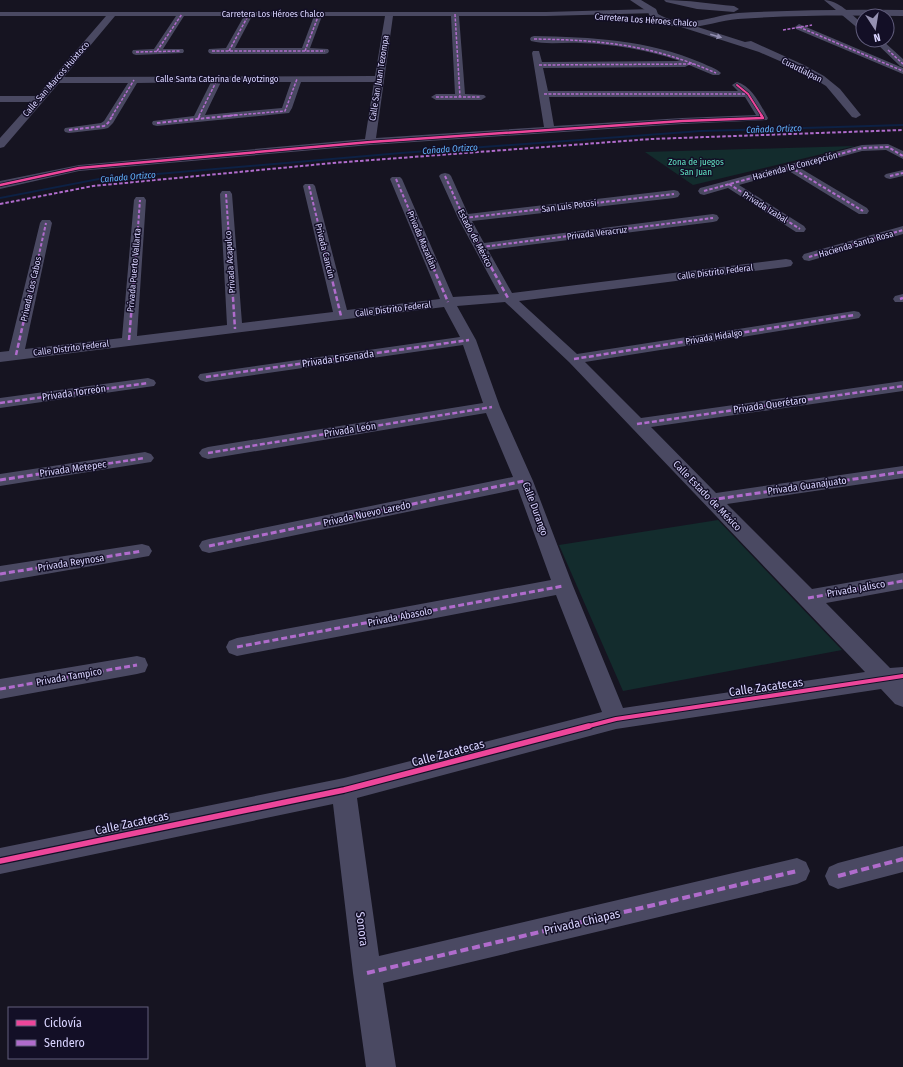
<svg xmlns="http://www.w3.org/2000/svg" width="903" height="1067" viewBox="0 0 903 1067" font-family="'Fira Sans Condensed',sans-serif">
  <rect width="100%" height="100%" fill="#161421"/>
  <path fill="#132c2d" d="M855 146 693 185 645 152Z
    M718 520 842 650 623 691 559 545Z"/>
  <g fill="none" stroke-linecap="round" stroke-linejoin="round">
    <path fill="#0d2144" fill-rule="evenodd" d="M903 124V126L701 132 401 154 99 180 0 199V197L99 178 401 152 701 130Z"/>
    <path fill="#4a4962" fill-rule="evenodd" d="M824 0C838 0 852 15 863 24V31L860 30Z
      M653 9 657 11 656 13 546 16H459L465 94 484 95 486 97 481 100H436L431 97 436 94H455L451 16H393L376 138 544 127 532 53 533 51H539L542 62 680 61C648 50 614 44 580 43 565 42 546 45 531 41L530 39 531 37 534 36C591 37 649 40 702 63 708 66 716 68 721 73L719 75H713L689 65 685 67 543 68 548 91H738L732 85 737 82C752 86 761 106 768 118L767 120 682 124 370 145 79 171 0 189V181L79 165 365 139 374 82H301L292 108 289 113 157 126 153 125 152 123 153 121 194 116 211 82 137 83 113 123 108 128 104 129 69 133 65 132 64 130 65 128 101 123 104 121 128 83H59L4 147 0 148V138L32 102H0V96H37L106 16H0V12H546ZM115 16H176L154 49 133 50 132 52 133 54 136 55 183 53 184 51 183 49H163L184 16H244L226 48 209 49 208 51 209 53 212 54H325L328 53 329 51 328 49 310 48 322 16H385L375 76 64 77ZM252 16H314L302 48H235ZM221 82H291L282 108 205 115ZM549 97H745L756 115 682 118 554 126Z
      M660 20 682 22 745 42 751 41 804 65 824 76 840 89 861 115 856 118 852 117 826 86 798 69 759 52 678 26 660 24 659 22Z
      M799 24 903 68V74L796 29 795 27Z
      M873 40H882L903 59V67L900 66Z
      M888 144 903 151V159L886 150 862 151 800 168 867 208 869 211 867 214H859L789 171 739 185 804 226 806 229 804 232H796L728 188 704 195 700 194 698 191 700 188 862 145Z
      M903 170V176L890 179 886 178 884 176 886 174Z
      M445 173 449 174 451 176 468 214 674 190 678 191 680 194 678 197 674 198 472 221 484 243 713 214 717 215 719 218 717 221 713 222 488 250 512 293 786 259 791 260 793 263 791 266 786 267 519 301 577 354 854 311 859 312 861 315 859 318 854 319 585 362 641 418 903 381V391L651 427 716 493 903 466V478L727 504 812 589 903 573V589L826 603 890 668 903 667V707L895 704 881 689 616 729 357 798 379 956 797 858 806 862 810 871 806 880 797 884 383 983 396 1067H366L353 973 333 804 0 874V848L344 778 602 712 556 595 237 656 229 653 226 647 229 641 237 638 551 580 518 489 209 553 202 551 199 546 202 541 209 539 513 477 486 413 208 459 202 457 199 453 202 449 208 447 483 403 463 345 206 382 200 380 198 377 200 374 460 337 444 307 0 362V352L9 351 40 223 42 220H50L52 223 25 349 122 338 134 200 136 197H144L146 200 137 336 227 325 220 194 222 191H230L232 194 242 323 333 312 303 186 305 184H313L315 186 347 310 440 299 390 179 392 177H400L402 179 453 297 499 294 458 218 439 176 441 174ZM505 302 569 362 865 672 623 708 573 586 533 481 500 407 476 340 457 306Z
      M903 226V234L809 261 804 260 802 257 804 254Z
      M903 294V302H895L893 299 895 296Z
      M148 378 154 380 156 383 154 386 0 408V398Z
      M145 452 151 454 154 458 151 462 0 486V474Z
      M142 544 149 546 152 551 149 556 0 582V566Z
      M137 656 145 658 148 665 145 672 137 674 0 699V679Z
      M903 846V872L838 889 829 885 825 876 829 867 838 863Z"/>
    <path fill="#4a4962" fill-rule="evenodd" d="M630 0H641L656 9 658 14C668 20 679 21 690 21 706 21 722 14 738 13 793 10 848 9 903 10V16C848 15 793 15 738 19 721 20 705 27 687 27 674 27 661 24 650 17L648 12Z
      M664 0C688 0 711 4 734 6L739 9 734 12 697 9 666 2Z"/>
    <path stroke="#b06ccc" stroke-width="1.5" stroke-dasharray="3 1.5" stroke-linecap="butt" d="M455 14 460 97
      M799 27 903 71
      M783 30 812 25
      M534 39C603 40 652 45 716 73
      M888 50 903 64
      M157 51 182 14
      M212 51H325
      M229 51 249 14
      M305 51 319 14
      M136 52 180 51
      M539 65 694 64
      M544 94H748
      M436 97H481
      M112 116 134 80
      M199 116 217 80
      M226 116 285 111 297 79"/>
    <path stroke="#b06ccc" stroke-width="2" stroke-dasharray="3.5 2" stroke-linecap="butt" d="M198 119 200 115
      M157 123 237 115
      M69 130 104 126 108 123 113 115
      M790 167 863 211
      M445 176 464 218 492 268
      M890 176 903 173
      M396 179 434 268
      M729 184 800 229
      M309 186 329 268
      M704 191 862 148 888 147 903 156
      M226 194 231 268
      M0 204 93 186 333 163 651 139 903 130
      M464 218 674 194
      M481 247 713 218
      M809 257 903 230
      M36 268 46 223
      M135 268 140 200"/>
    <path stroke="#b06ccc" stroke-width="2.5" stroke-dasharray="5 2.5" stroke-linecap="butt" d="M231 267 235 329
      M329 267 341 316
      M433 267 448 302
      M491 267 508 298
      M900 299 903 298
      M129 340 135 267
      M16 355 36 267
      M574 359 854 315
      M206 377 469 340
      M0 403 148 383
      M637 424 903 386
      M208 453 492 407
      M86 467 145 458"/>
    <path stroke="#b06ccc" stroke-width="3" stroke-dasharray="6 3" stroke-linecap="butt" d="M0 480 92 466
      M710 500 903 472
      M209 546 524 481
      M0 574 142 551
      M808 598 903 581
      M237 647 563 586
      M0 689 137 665"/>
    <path stroke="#b06ccc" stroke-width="4" stroke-dasharray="8 4" stroke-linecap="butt" d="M838 876 903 859
      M367 973 797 871"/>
    <defs>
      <path id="cycleway-far3" d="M737 85 748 94 762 116"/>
      <path id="cycleway-far2" d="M0 185 79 168 370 142 682 121 763 118 761 115"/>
      <path id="cycleway-far1" d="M585 727 616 719 903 676"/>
      <path id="cycleway" d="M0 861 344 790 589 726"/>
    </defs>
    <use href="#cycleway-far3" stroke="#130f26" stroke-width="3"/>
    <use href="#cycleway-far2" stroke="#130f26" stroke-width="4"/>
    <use href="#cycleway-far1" stroke="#130f26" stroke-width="6"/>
    <use href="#cycleway" stroke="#130f26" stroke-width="8"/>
    <use href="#cycleway-far3" stroke="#ed469a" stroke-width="2"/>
    <use href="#cycleway-far2" stroke="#ed469a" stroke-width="2.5"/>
    <use href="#cycleway-far1" stroke="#ed469a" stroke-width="4"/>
    <use href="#cycleway" stroke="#ed469a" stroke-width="5.5"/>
  </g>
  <defs><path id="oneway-solid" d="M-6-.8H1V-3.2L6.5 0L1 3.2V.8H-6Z"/></defs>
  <use fill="#928eb0" href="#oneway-solid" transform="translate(716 36) rotate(16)"/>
  <g text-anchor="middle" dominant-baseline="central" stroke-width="3" stroke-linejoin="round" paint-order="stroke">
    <g font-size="9" fill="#d9d4ff" stroke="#130f26">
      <text x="273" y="14">Carretera Los Héroes Chalco</text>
      <text transform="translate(646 20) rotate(4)">Carretera Los Héroes Chalco</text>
      <text transform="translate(802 70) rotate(27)">Cuautlalpan</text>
      <text transform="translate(379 78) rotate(-81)">Calle San Juan Tezompa</text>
      <text transform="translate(56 79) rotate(-49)">Calle San Marcos Huixtoco</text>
      <text x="217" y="79">Calle Santa Catarina de Ayotzingo</text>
      <text transform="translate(795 166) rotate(-15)">Hacienda la Concepción</text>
      <text transform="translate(569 206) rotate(-7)">San Luis Potosí</text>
      <text transform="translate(765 207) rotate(32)">Privada Izabal</text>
      <text transform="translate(597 233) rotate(-7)">Privada Veracruz</text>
      <text transform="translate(475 238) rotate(62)">Estado de México</text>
      <text transform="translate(422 240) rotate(67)">Privada Mazatlán</text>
      <text transform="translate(856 244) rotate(-16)">Hacienda Santa Rosa</text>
      <text transform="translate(325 251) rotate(76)">Privada Cancún</text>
      <text transform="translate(230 262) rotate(-94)">Privada Acapulco</text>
      <text transform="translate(134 270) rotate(-85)">Privada Puerto Vallarta</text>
      <text transform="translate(715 272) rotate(-7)">Calle Distrito Federal</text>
      <text transform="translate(31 289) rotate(-77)">Privada Los Cabos</text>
      <text transform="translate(393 309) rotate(-7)">Calle Distrito Federal</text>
      <text transform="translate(714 337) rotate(-9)">Privada Hidalgo</text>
      <text transform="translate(71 348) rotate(-7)">Calle Distrito Federal</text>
    </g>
    <g font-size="9" font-style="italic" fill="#62b6ff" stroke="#130f26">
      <text transform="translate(774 129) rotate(-2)">Cañada Ortizco</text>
      <text transform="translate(450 149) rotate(-4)">Cañada Ortizco</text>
      <text transform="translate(128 177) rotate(-5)">Cañada Ortizco</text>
    </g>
    <g font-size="9" fill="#5fe0c0" stroke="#130f26">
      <text x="696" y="162">Zona de juegos<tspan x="696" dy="10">San Juan</tspan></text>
    </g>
    <g font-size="10" fill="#d9d4ff" stroke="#130f26">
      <text transform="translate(338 359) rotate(-8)">Privada Ensenada</text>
      <text transform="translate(74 393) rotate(-8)">Privada Torreón</text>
      <text transform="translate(770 405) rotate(-8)">Privada Querétaro</text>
      <text transform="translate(350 430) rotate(-9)">Privada León</text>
      <text transform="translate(73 469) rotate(-8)">Privada Metepec</text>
      <text transform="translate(807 486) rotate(-8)">Privada Guanajuato</text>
      <text transform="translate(707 496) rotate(46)">Calle Estado de México</text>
      <text transform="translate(535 509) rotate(70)">Calle Durango</text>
      <text transform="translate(367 514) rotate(-12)">Privada Nuevo Laredo</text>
      <text transform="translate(71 563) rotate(-9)">Privada Reynosa</text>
      <text transform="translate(856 589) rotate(-10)">Privada Jalisco</text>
      <text transform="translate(400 617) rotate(-11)">Privada Abasolo</text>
      <text transform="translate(69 677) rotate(-10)">Privada Tampico</text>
    </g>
    <g font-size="12" fill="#d9d4ff" stroke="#130f26">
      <text transform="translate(766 687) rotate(-8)">Calle Zacatecas</text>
      <text transform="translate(448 753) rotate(-15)">Calle Zacatecas</text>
      <text transform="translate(132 823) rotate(-12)">Calle Zacatecas</text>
      <text transform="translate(582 922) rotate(-13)">Privada Chiapas</text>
      <text transform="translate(362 929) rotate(83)">Sonora</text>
    </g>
  </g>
  <rect x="8" y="1007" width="140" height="52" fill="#130f26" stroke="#625e7d"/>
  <rect x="16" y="1020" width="20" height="6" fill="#ed469a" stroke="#625e7d"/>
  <text x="44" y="1027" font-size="12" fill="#d9d4ff">Ciclovía</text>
  <rect x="16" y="1040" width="20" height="6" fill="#b06ccc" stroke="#625e7d"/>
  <text x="44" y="1047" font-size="12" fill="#d9d4ff">Sendero</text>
  <g transform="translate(875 28) rotate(168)"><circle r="19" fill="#130f26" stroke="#625e7d"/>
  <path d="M0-3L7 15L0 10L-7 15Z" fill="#9591b1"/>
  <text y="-6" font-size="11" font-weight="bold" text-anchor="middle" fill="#d9d4ff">N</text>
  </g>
</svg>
